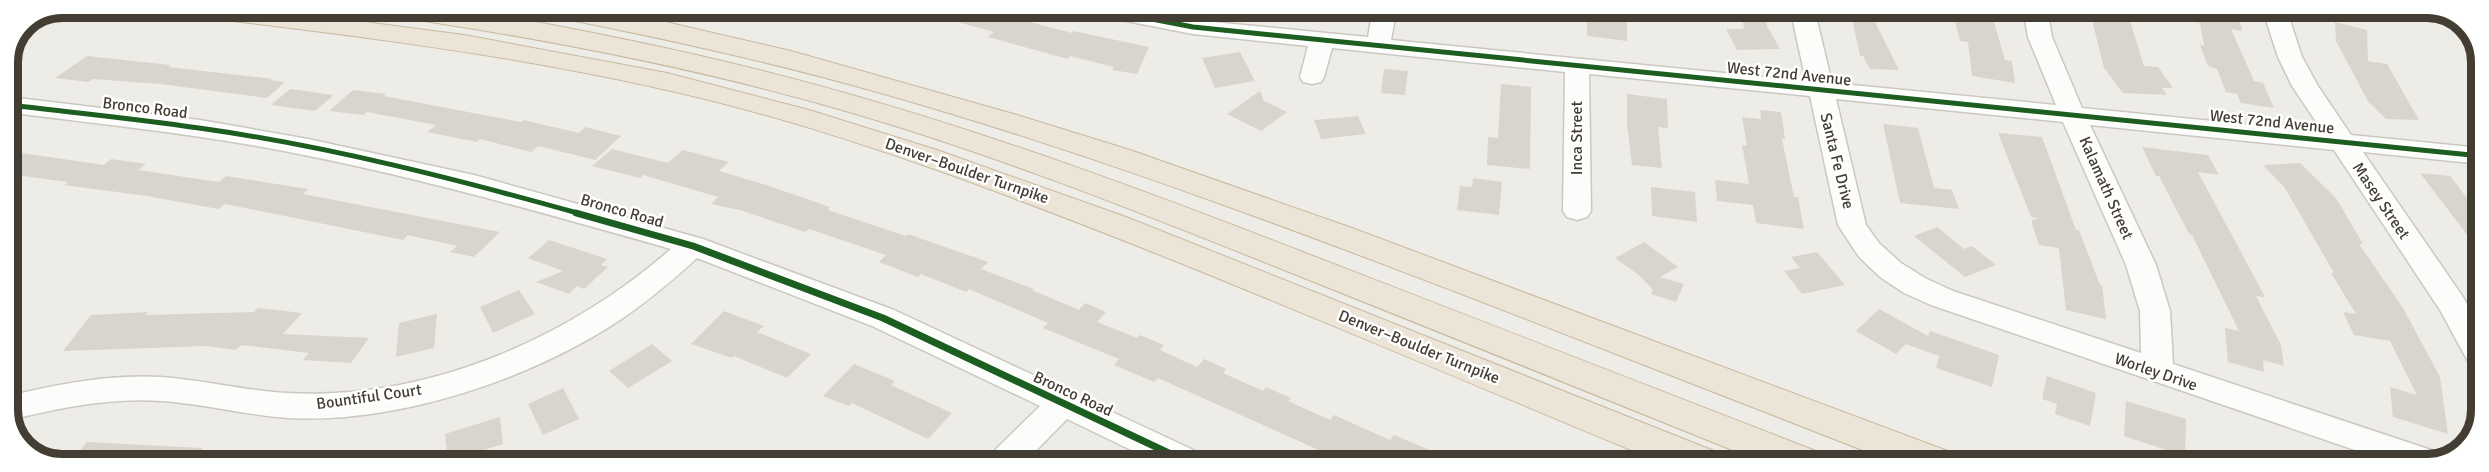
<svg xmlns="http://www.w3.org/2000/svg" width="2489" height="472" viewBox="0 0 2489 472" font-family="Signika,sans-serif">
  <rect width="100%" height="100%" fill="#eeece6"/>
  <path fill="#d8d5ce" d="M929 8H1005L998 14 1072 33 1073 31 1149 47 1137 74 1112 70 1114 67 1070 56 1068 59 988 37 994 32 928 14Z
    M1741 8H1764L1767 26 1780 49 1737 50 1726 29H1744Z
    M1850 8 1873 9 1876 24 1899 70 1870 69 1863 56H1860Z
    M1952 8H1990L2005 60 2012 61 2015 83 1972 76 1968 42 1960 41Z
    M2089 8H2126L2144 66 2158 67 2173 88H2162L2167 95 2123 93 2104 68Z
    M2172 8H2222L2238 11 2242 31 2231 29 2254 81 2263 83 2274 108 2241 103 2237 94 2226 92 2217 69 2208 66 2200 45 2204 46 2200 23 2171 18Z
    M1587 16 1627 20V41L1587 36Z
    M2335 22 2367 30 2368 61 2387 64 2419 120 2386 119 2369 102 2370 105 2336 41Z
    M1240 52 1255 81 1215 88 1202 58Z
    M87 56 171 65 168 67 273 79 270 80 285 82 267 98 160 84 93 79 88 82 55 78Z
    M1384 69 1408 71 1405 95 1381 93Z
    M1501 84 1531 87 1530 169 1487 165 1488 137 1498 138Z
    M290 89 334 95 315 111 271 105Z
    M353 90 386 94 384 96 521 122 524 120 579 133 585 127 621 136 595 160 538 146 531 152 480 139 477 142 427 132 436 125 367 112 363 115 329 111Z
    M1260 91 1264 101 1287 112 1261 131 1227 114Z
    M1627 94 1667 99 1668 128 1658 127 1662 168 1632 165 1627 124Z
    M1760 110 1781 112 1785 139H1782L1794 197H1798L1804 229 1756 223 1753 205 1717 201 1715 180 1749 184 1742 145 1747 146 1742 117 1761 119Z
    M1358 116 1366 134 1321 139 1314 120Z
    M1883 124 1918 128 1934 188 1952 190 1959 209 1900 203Z
    M1998 133 2042 137 2076 230H2079L2100 285H2102L2106 319 2066 310 2059 248 2039 245 2032 224V220L2038 218 2031 217Z
    M2142 147 2208 155 2219 175 2198 172 2265 297 2256 296 2281 345 2284 366 2263 360 2264 372 2228 362 2225 328 2239 331 2192 235 2189 234 2159 176H2156Z
    M612 149 668 163 683 150 729 162 719 171 766 185 830 207 828 210 906 236 908 234 988 262 981 269 1034 289 1032 290 1079 310 1085 303 1106 312 1097 322 1137 338 1140 335 1164 345 1160 350 1197 367 1204 359 1226 369 1223 373 1263 391 1266 387 1291 398 1288 401 1330 420 1334 415 1390 440 1394 435 1463 464H1350L1158 378 1154 382 1114 365 1119 359 1043 328 1048 323 969 289 966 292 921 274 918 277 879 262 886 255 809 229 805 232 740 210 711 204 718 197 643 175 640 178 592 166Z
    M8 151 104 165 111 159 146 164 138 170 219 182 226 176 308 189 303 194 500 232 474 257 450 252 457 246 408 235 403 240 225 204 218 209 147 196 64 185 68 182 8 174Z
    M2300 163 2336 198 2363 244H2359L2403 308 2440 377 2448 434 2393 417 2390 387 2417 395 2390 341 2354 335 2343 312 2356 314 2331 273H2334L2285 188 2263 165Z
    M2420 173 2450 176 2481 216V253Z
    M1473 178 1502 182 1499 215 1457 210 1460 186 1472 187Z
    M1651 187 1695 192 1697 222 1652 216Z
    M1937 227 1964 249 1972 246 1996 265 1965 277 1914 236Z
    M549 240 607 259 601 265 608 267 584 289 577 286 569 294 536 282 563 271 528 258Z
    M1644 242 1678 267 1660 277 1684 284 1676 302 1651 294 1653 290 1639 275 1615 258Z
    M1817 252 1845 285 1802 294 1784 271 1800 268 1791 257Z
    M519 290 535 314 493 333 480 307Z
    M258 308 302 313 283 334 369 338 351 363 303 360 309 353 241 345 236 350 207 346 63 351 91 315 148 312 145 315 254 312Z
    M1879 309 1928 336 1930 331 1999 355 1992 387 1936 368 1939 356 1906 344 1896 354 1856 331Z
    M724 311 764 326 757 332 811 354 787 378 734 356 732 358 691 344Z
    M437 314 434 348 396 357 399 323Z
    M652 344 672 361 628 388 609 371Z
    M854 364 895 381 891 385 952 413 928 439 852 403 849 406 823 396Z
    M2047 376 2096 393 2090 426 2055 414 2057 404 2042 399Z
    M563 388 579 419 543 435 528 404Z
    M2126 401 2186 419 2185 456 2124 436Z
    M500 417 503 444 448 461 445 434Z
    M87 442 202 448V464H69Z"/>
  <g fill="none" stroke-linecap="round" stroke-linejoin="round">
    <defs>
      <path id="minor" d="M1083 8H1131L1193 20 1368 37 1373 8H1397L1391 40 1806 81 1790 8H1814L1832 83 2056 105 2028 37 2023 8H2047L2052 37 2082 108 2323 132 2292 86 2278 57 2262 8H2286L2302 57 2318 86 2351 135 2481 148V164L2363 152 2463 297 2481 329V368L2470 365 2440 310 2334 150 2090 125 2156 265 2170 311 2173 364 2443 454 2445 458 2428 464H2396L1931 305 1904 293 1880 277 1859 257 1838 225 1810 96 1589 74 1591 211 1587 217 1577 220 1567 217 1563 211 1565 72 1332 48 1324 77 1321 82 1312 84 1303 82 1300 77 1308 46 1193 34 1095 15 1087 13ZM1836 99 2063 122 2126 265 2140 311 2141 353 1953 291 1925 278 1901 263 1879 243 1866 225Z
        M2360 8H2438L2460 20 2451 23 2371 15 2363 13Z
        M18 98 200 120 308 139 474 175 703 239 894 310 1204 455 1209 464H1160L1067 419 1023 464H985L990 455 1040 406 872 326 697 258C673 280 649 300 623 318 532 379 398 424 288 418 246 415 204 404 162 401 111 397 59 408 9 420L8 396C58 384 110 374 161 377 204 380 245 391 288 393 426 401 568 339 671 249 551 215 432 181 309 156 214 136 117 126 21 114L8 118V101Z"/>
      <path id="highway" d="M178 8H258L464 35 667 73 809 110 937 150 1126 217 1719 453 1725 464H1665C1490 392 1316 317 1140 247 1003 193 864 140 721 103 547 59 369 37 191 16L181 14Z
        M414 8C459 8 503 16 547 24 605 35 664 47 722 61 923 108 1115 179 1308 254 1479 320 1650 386 1821 453L1827 464H1767C1606 399 1445 334 1284 270 1141 213 997 155 849 112 709 71 568 43 424 21L414 19 410 13Z
        M537 8H591L666 22 791 51 1017 115 1130 150 1352 228 1953 453 1959 464H1898C1761 410 1623 357 1485 303 1287 227 1088 152 884 94 774 62 662 38 550 16L540 14Z"/>
    </defs>
    <use href="#minor" stroke="#cbc8c2" stroke-width="3"/>
    <use href="#highway" stroke="#c8b9a0" stroke-width="2"/>
    <use href="#minor" fill="#fcfcfb" fill-rule="evenodd"/>
    <use href="#highway" fill="#ebe4d7" fill-rule="evenodd"/>
    <defs>
      <path id="cycleway-far1" d="M1095 8 1193 27 2481 156
        M8 110 18 106C78 113 139 119 199 128 328 146 456 179 581 214"/>
      <path id="cycleway" d="M576 213 693 246 883 318 1192 464"/>
    </defs>
    <use href="#cycleway-far1" stroke="#fff" stroke-width="8"/>
    <use href="#cycleway" stroke="#fff" stroke-width="10"/>
    <use href="#cycleway-far1" stroke="#1b5e20" stroke-width="5"/>
    <use href="#cycleway" stroke="#1b5e20" stroke-width="7"/>
  </g>
  <g text-anchor="middle" dominant-baseline="central" stroke-width="5" stroke-linejoin="round" paint-order="stroke">
    <g font-size="16" fill="#443d33" stroke="#fff">
      <text transform="translate(1789 74) rotate(6)">West 72nd Avenue</text>
      <text transform="translate(145 108) rotate(7)">Bronco Road</text>
      <text transform="translate(2272 122) rotate(6)">West 72nd Avenue</text>
      <text transform="translate(1577 138) rotate(-90)">Inca Street</text>
      <text transform="translate(1837 161) rotate(76)">Santa Fe Drive</text>
      <text transform="translate(967 171) rotate(19)">Denver–Boulder Turnpike</text>
      <text transform="translate(2106 188) rotate(66)">Kalamath Street</text>
      <text transform="translate(2381 201) rotate(56)">Masey Street</text>
      <text transform="translate(622 211) rotate(16)">Bronco Road</text>
      <text transform="translate(1419 347) rotate(22)">Denver–Boulder Turnpike</text>
      <text transform="translate(2156 372) rotate(19)">Worley Drive</text>
      <text transform="translate(1073 394) rotate(25)">Bronco Road</text>
      <text transform="translate(369 397) rotate(-8)">Bountiful Court</text>
    </g>
  </g>
  <path d="M0 0H2489V472H0ZM62 18H2427A44 44 0 0 1 2471 62V410A44 44 0 0 1 2427 454H62A44 44 0 0 1 18 410V62A44 44 0 0 1 62 18Z" fill="#fff" fill-rule="evenodd"/>
  <path fill="none" stroke="#443d33" stroke-width="8" d="M62 18H2427A44 44 0 0 1 2471 62V410A44 44 0 0 1 2427 454H62A44 44 0 0 1 18 410V62A44 44 0 0 1 62 18Z"/>
</svg>
